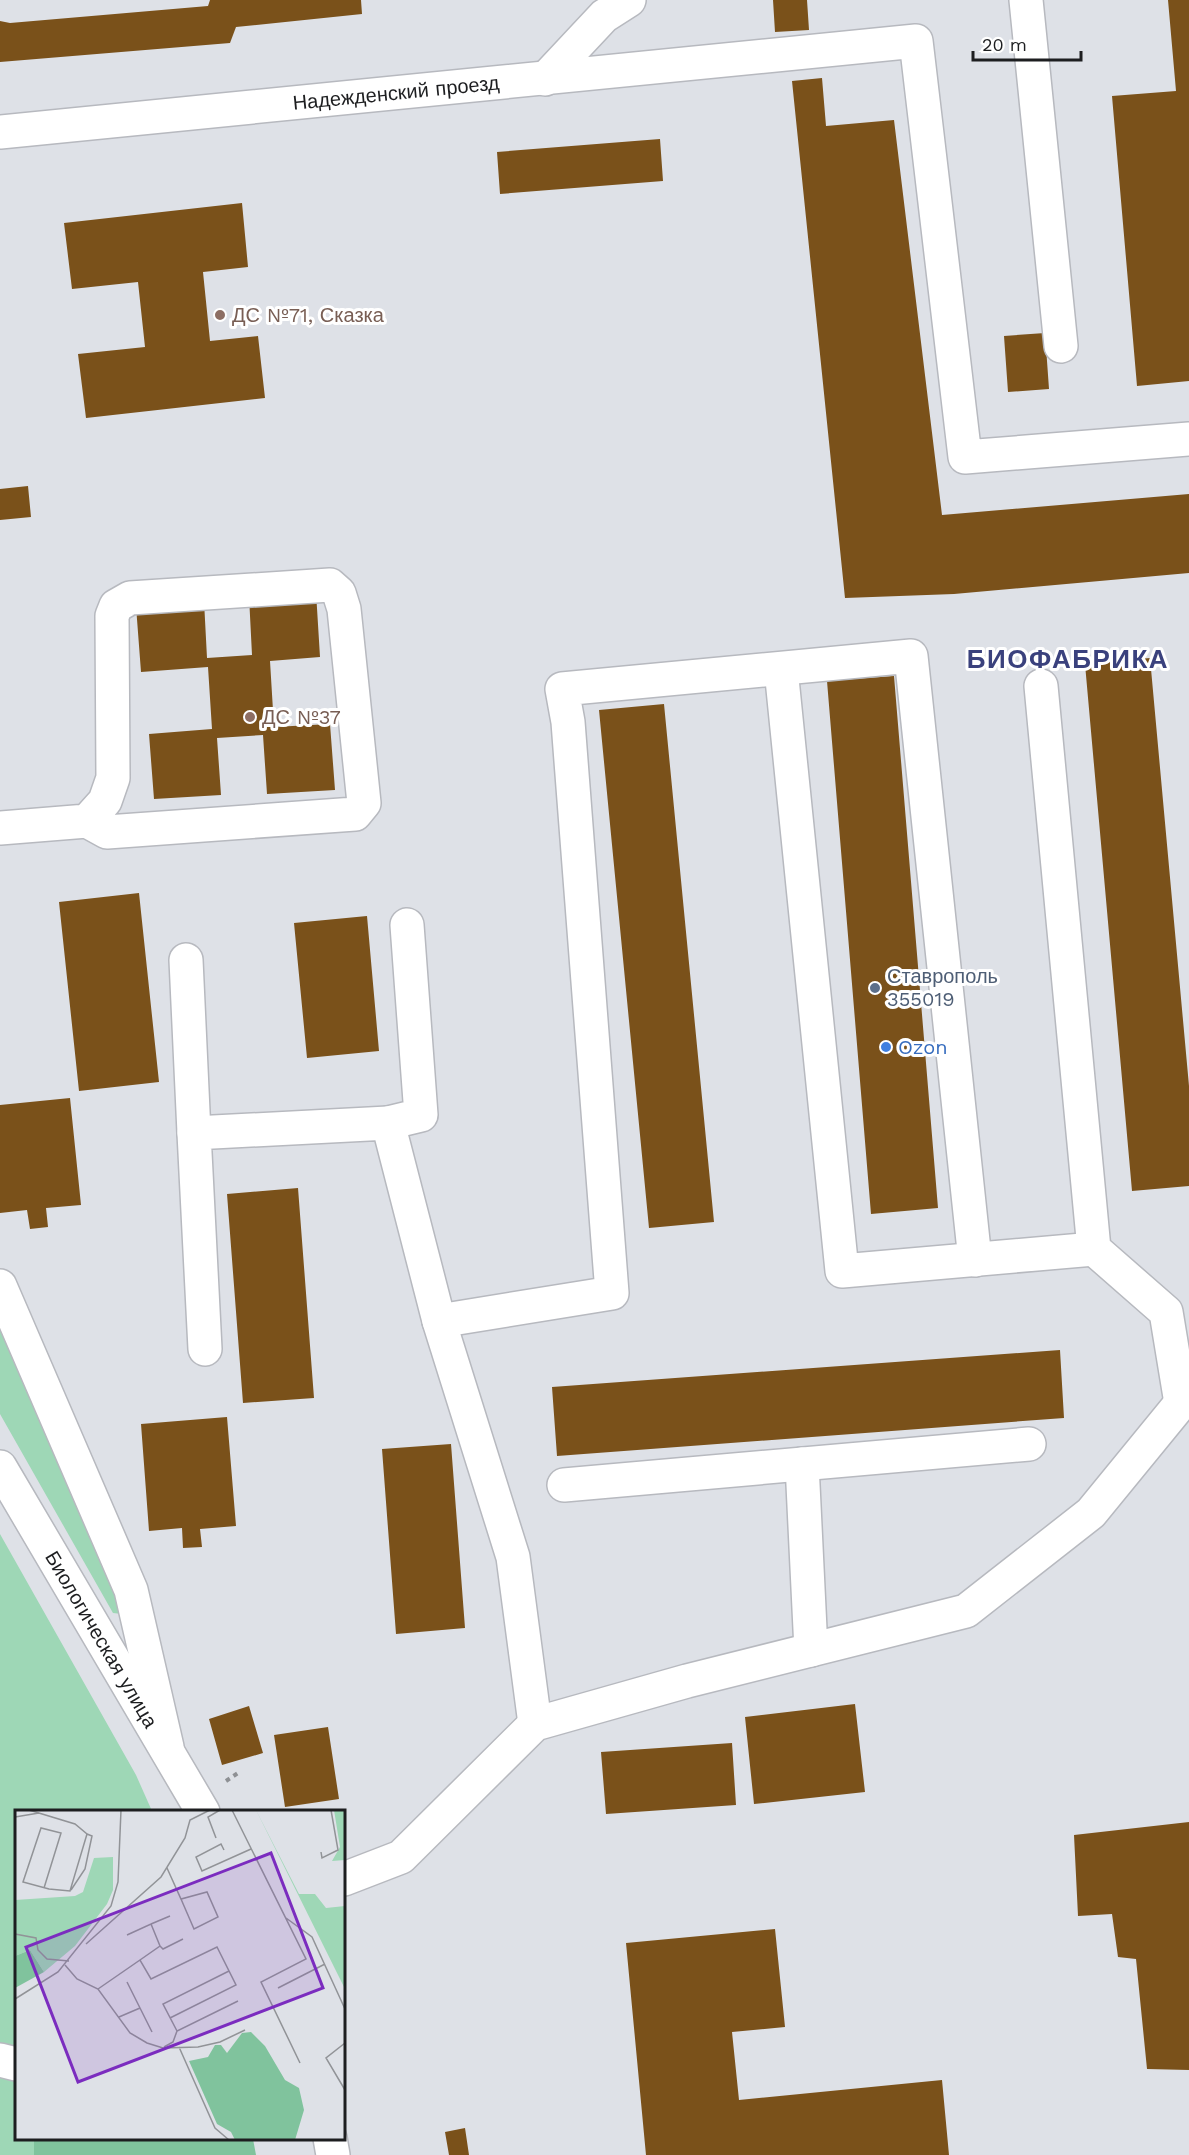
<svg xmlns="http://www.w3.org/2000/svg" width="1189" height="2155" viewBox="0 0 1189 2155" font-family="'Work Sans',sans-serif">
  <rect width="100%" height="100%" fill="#dee1e7"/>
  <path fill="#9ed7b6" d="M0 1325 124 1607 122 1614 113 1613 0 1414Z
    M0 1534 136 1775 152 1811 16 1812V2138L34 2139V2155H0Z"/>
  <path fill="#80c39d" d="M34 2139H253L256 2155H34Z"/>
  <path fill="#7a511a" d="M210 0H361L362 14 236 27 230 43 0 62V21L10 23 208 6Z
    M773 0H807L809 30 775 32Z
    M1168 0H1189V381L1137 386 1112 96 1176 91Z
    M822 78 826 126 894 120 942 515 1189 494V573L954 594 845 598 792 81Z
    M660 139 663 181 500 194 497 152Z
    M242 203 248 267 203 272 210 341 258 336 265 398 86 418 78 354 145 347 138 282 72 289 64 223Z
    M1045 333 1049 389 1008 392 1004 336Z
    M28 486 31 517 0 520V489Z
    M316 592 320 657 270 661 274 727 330 724 335 790 267 794 263 735 217 738 221 795 154 799 149 734 212 729 208 667 141 672 136 606 204 601 207 658 252 655 249 596Z
    M1150 658 1189 1086V1186L1132 1191 1085 664Z
    M894 676 938 1208 871 1214 827 681Z
    M664 704 714 1222 649 1228 599 710Z
    M139 893 159 1082 79 1091 59 902Z
    M367 916 379 1051 307 1058 294 923Z
    M70 1098 81 1205 46 1208 48 1227 30 1229 27 1210 0 1213V1105Z
    M298 1188 314 1398 243 1403 227 1194Z
    M1060 1350 1064 1418 557 1456 552 1387Z
    M227 1417 236 1526 200 1529 202 1547 183 1548 182 1528 149 1531 141 1424Z
    M451 1444 465 1628 396 1634 382 1449Z
    M855 1704 865 1792 754 1804 745 1717Z
    M249 1706 263 1753 222 1765 209 1719Z
    M328 1727 339 1799 285 1807 274 1735Z
    M732 1743 736 1805 606 1814 601 1752Z
    M1189 1822V2070L1147 2069 1136 1959 1118 1957 1112 1914 1078 1916 1074 1835Z
    M775 1929 785 2027 732 2032 739 2100 942 2080 949 2155H646L626 1943Z
    M465 2128 469 2155H449L445 2132Z"/>
  <g fill="none" stroke-linecap="round" stroke-linejoin="round">
    <defs>
      <g id="minor">
        <path d="M1026 0 1061 346"/>
        <path d="M545 79 604 16 629 0"/>
        <path id="s1" d="M0 132 916 41 965 457 1189 439"/>
        <path d="M781 669 842 1271 1094 1249"/>
        <path d="M1041 686 1094 1249 1166 1312 1181 1403"/>
        <path d="M0 828 87 821 107 832 355 814 364 803 344 609 339 593 330 585 130 598 116 606 112 616 113 778 105 801 87 821"/>
        <path d="M186 960 194 1133"/>
        <path d="M388 1123 421 1115 407 925"/>
        <path d="M0 1286 131 1590 167 1747"/>
        <path d="M205 1349 194 1133 388 1123 439 1321"/>
        <path d="M802 1464 811 1650"/>
        <path id="s2" d="M0 1467 203 1812"/>
        <path d="M564 1485 1029 1444"/>
        <path d="M535 1724 513 1557 439 1321 612 1293 568 722 562 689 911 656 975 1260"/>
        <path d="M344 1879 401 1857 535 1724 687 1681 966 1611 1091 1513 1181 1403 1189 1381"/>
        <path d="M0 2060 16 2064"/>
        <path d="M330 2138 333 2155"/>
      </g>
    </defs>
    <use href="#minor" stroke="#b7b9bf" stroke-width="36"/>
    <path stroke="#8e9094" stroke-width="4" stroke-dasharray="4.5 4.5" stroke-linecap="butt" d="M226 1781 238 1773"/>
    <use href="#minor" stroke="#fff" stroke-width="33"/>
  </g>
  <g fill="#8d6e63" stroke="#fff" stroke-width="2">
    <circle cx="220" cy="315" r="6"/>
    <circle cx="250" cy="717" r="6"/>
  </g>
  <circle fill="#5c6f8a" stroke="#fff" stroke-width="2" cx="875" cy="988" r="6"/>
  <circle fill="#3f7fe0" stroke="#fff" stroke-width="2" cx="886" cy="1047" r="6"/>
  <g text-anchor="middle" dominant-baseline="central" stroke-width="6" stroke-linejoin="round" paint-order="stroke">
    <g font-size="20" fill="#1d1e20" stroke="#fff">
      <text stroke="none"><textPath href="#s1" startOffset="398">Надежденский проезд</textPath></text>
      <text stroke="none"><textPath href="#s2" startOffset="200">Биологическая улица</textPath></text>
    </g>
    <g font-size="20" fill="#785e54" stroke="#fff" text-anchor="start">
      <text x="232" y="315">ДС №71, Сказка</text>
      <text x="262" y="717">ДС №37</text>
    </g>
    <g font-size="20" fill="#4e5e75" stroke="#fff" text-anchor="start">
      <text x="887" y="976">Ставрополь<tspan x="887" dy="23">355019</tspan></text>
    </g>
    <g font-size="20" fill="#366cbe" stroke="#fff" text-anchor="start">
      <text x="898" y="1047">Ozon</text>
    </g>
    <g font-size="26" font-weight="bold" letter-spacing="1.5" fill="#3a417d" stroke="#fff">
      <text x="1068" y="659">БИОФАБРИКА</text>
    </g>
  </g>
  <g transform="translate(15 1810)">
    <rect width="330" height="330" fill="#dee1e7"/>
    <path d="M241 0 284 84H300L311 98 330 96V179ZM319 0H330V50L317 51 325 37ZM98 47V80L92 94 60 136 29 162 15 140 0 146V90L60 86 68 82 79 48Z" fill="#9ed7b6"/>
    <path d="M15 140 29 162 0 178V146ZM236 222 250 236 270 270 284 278 289 300 280 330H220L216 322 202 314 174 251 193 247 200 235H206L212 243 227 223Z" fill="#80c39d"/>
    <path fill="none" stroke="#919397" stroke-width="1.5" d="M14 0 60 14 72 24 55 81 34 79 8 72 26 18 46 23 29 78M217 0 291 149 246 172 285 253M0 7 24 3M201 28 193 7 205 0M209 40 206 34 181 47 187 61 236 39M306 42 307 48 323 40 316 0M152 58 166 89 192 82 203 107 179 119 166 89M56 80 70 59 77 26 72 24M271 108 297 127 330 199M136 114 155 106M0 124 21 128 23 140 32 149 54 151M112 125 136 114 145 136 125 150M71 134 146 67 170 28 175 10 195 0M145 136 148 139 168 129M50 155 62 169 83 179 115 223 132 233 148 238 183 237 205 232 230 220M112 172 137 222M263 178 310 154M83 179 125 150 136 169 202 137 221 175 155 208M0 189 43 162 96 96 103 72 106 0M104 207 125 198M162 221 148 194 214 161M330 233 311 248 330 280M149 237 158 232 162 221 223 191M164 237 200 318 214 330"/>
    <path fill="#7b2cbf" fill-opacity="0.15" stroke="#7b2cbf" stroke-width="3" d="M256 43 308 178 63 272 11 137Z"/>
    <rect width="330" height="330" fill="none" stroke="#1d1e20" stroke-width="3"/>
  </g>
  <path d="M973 51v9h108v-9" fill="none" stroke="#1d1e20" stroke-width="3"/>
  <text x="982" y="51" font-size="18" fill="#1d1e20" stroke="#ffffff" stroke-width="4.5" paint-order="stroke">20 m</text>
</svg>
